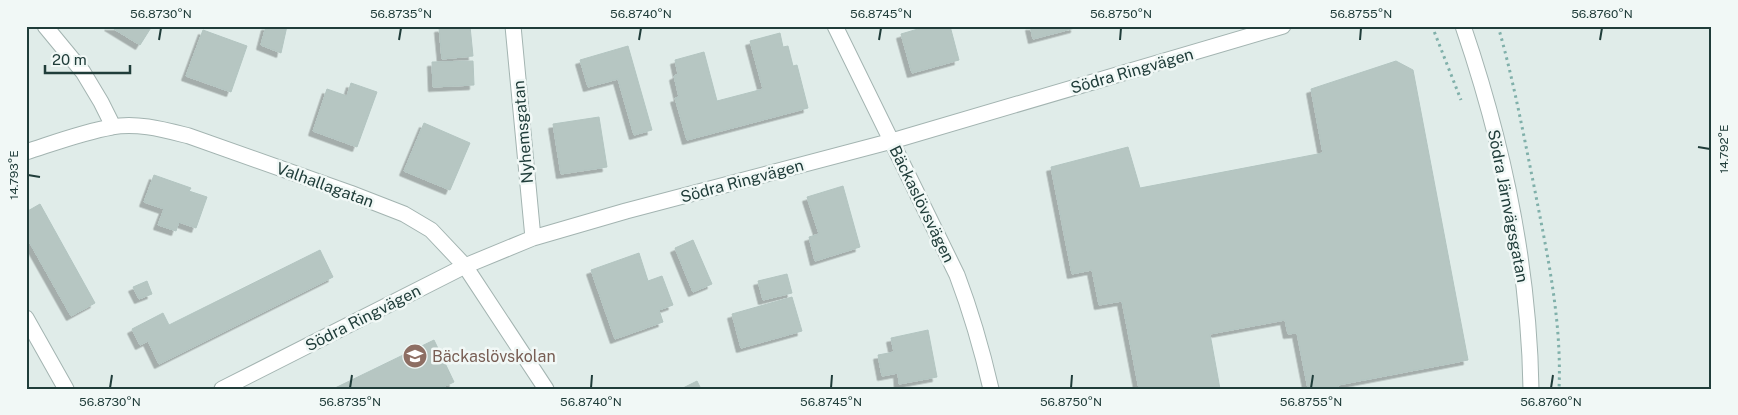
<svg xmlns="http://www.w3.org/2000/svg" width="1738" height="415" viewBox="0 0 1738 415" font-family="'Public Sans',sans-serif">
  <defs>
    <filter id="shadow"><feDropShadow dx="-4.5" dy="4.5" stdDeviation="0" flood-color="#0004"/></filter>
  </defs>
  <rect width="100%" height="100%" fill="#e0ece9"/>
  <path fill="#b6c6c2" stroke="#b3c5c1" filter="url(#shadow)" d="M109 26H152L140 45Z
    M266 26H287L281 53 261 45Z
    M470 26 473 56 442 59 439 28Z
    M928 26H950L959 60 912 73 901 34Z
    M1030 26H1075V28L1033 39Z
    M203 30 247 46 231 92 186 76Z
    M780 33 783 47 788 46 793 66 797 65 808 108 687 140 675 98 679 97 674 76 678 74 675 60 704 52 717 101 763 89 750 41Z
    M628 46 652 130 634 135 618 79 588 87 580 60Z
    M473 61 474 85 433 87 432 62Z
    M1396 61 1413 70 1468 360 1338 385V389H1308L1297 333 1288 334 1285 320 1210 334 1220 389H1139L1122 301 1099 305 1092 270 1072 274 1051 167 1128 147 1140 188 1323 153 1311 89Z
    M351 83 377 92 357 147 313 131 327 89 347 96Z
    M599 117 607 167 561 174 553 124Z
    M424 123 470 143 450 190 404 171Z
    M154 175 191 188 189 191 207 197 196 228 179 222 176 231 158 225 164 209 144 202Z
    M843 186 860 247 815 261 809 237 819 234 807 197Z
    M40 204 95 303 71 316 26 236V212Z
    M693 240 712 284 693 292 675 248Z
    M320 250 333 277 159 364 148 341 140 345 132 329 163 313 169 325Z
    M639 253 648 281 662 276 673 305 659 310 663 322 615 339 591 270Z
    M787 274 792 293 763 300 758 281Z
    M147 281 152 294 139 299 133 287Z
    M792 297 802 331 741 348 732 314Z
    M928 330 937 377 899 384 898 373 882 376 878 355 894 352 891 338Z
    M434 340 454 382 439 389H333Z
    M697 381 701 389H681Z"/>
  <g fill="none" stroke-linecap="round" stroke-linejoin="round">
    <defs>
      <path id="minor" d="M45 26 83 72 101 102 113 126
        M513 26 533 238
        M835 26 957 275C971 312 982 350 991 389
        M26 152C54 143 83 132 112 127 137 122 165 130 189 136L350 193 404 214 431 230 465 266 546 389
        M26 318 66 389
        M222 389 465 266 533 238 626 211 892 141 1283 26"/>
      <path id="tertiary" d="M1463 26C1503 143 1529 265 1531 389"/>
    </defs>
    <use href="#minor" stroke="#a3b4b1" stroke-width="17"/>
    <use href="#tertiary" stroke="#a3b4b1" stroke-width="17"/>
    <path stroke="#80b0aa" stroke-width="3" stroke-dasharray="2.5 4" stroke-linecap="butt" d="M1432 26 1461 100
      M1498 26C1513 78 1523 132 1534 186 1547 253 1562 320 1559 389"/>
    <use href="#minor" stroke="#fff" stroke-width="15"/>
    <use href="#tertiary" stroke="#fff" stroke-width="15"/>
  </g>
  <path fill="none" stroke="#203d3a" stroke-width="2" d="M159 40 161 28M399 40 401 28M639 40 641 28M879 40 881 28M1120 40 1121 28M1360 40 1361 28M1600 40 1602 28M1698 147 1710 149M28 175 40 177M110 388 112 375M350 388 352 375M591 388 592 375M831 388 832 375M1071 388 1072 375M1311 388 1313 375M1551 388 1553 375"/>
  <defs>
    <symbol id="school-disc" viewBox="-11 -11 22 22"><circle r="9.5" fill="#8d6e63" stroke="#f1f8f6"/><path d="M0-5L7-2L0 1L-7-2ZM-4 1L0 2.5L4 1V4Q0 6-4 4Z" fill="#fff"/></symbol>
  </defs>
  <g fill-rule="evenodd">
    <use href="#school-disc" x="401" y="342" width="28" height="28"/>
  </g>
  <g text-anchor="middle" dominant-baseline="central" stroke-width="5" stroke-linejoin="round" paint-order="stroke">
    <g font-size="16" fill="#203d3a" stroke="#f1f8f6">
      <text transform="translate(1132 71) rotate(-16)">Södra Ringvägen</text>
      <text transform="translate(523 132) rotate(-95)">Nyhemsgatan</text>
      <text transform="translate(742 181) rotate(-15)">Södra Ringvägen</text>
      <text transform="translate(325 185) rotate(20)">Valhallagatan</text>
      <text transform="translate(922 204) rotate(64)">Bäckaslövsvägen</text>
      <text transform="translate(1508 206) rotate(79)">Södra Järnvägsgatan</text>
      <text transform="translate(363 318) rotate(-27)">Södra Ringvägen</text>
    </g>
    <g font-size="16" fill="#785e54" stroke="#f1f8f6" text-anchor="start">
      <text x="432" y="356">Bäckaslövskolan</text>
    </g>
  </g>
  <rect width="1738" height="415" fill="none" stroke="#f1f8f6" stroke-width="55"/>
  <path d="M45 65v8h85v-8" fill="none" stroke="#203d3a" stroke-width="2.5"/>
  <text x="52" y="65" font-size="15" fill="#203d3a" stroke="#f1f8f6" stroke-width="4" paint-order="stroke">20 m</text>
  <rect x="28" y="28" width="1682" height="360" fill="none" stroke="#203d3a" stroke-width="2"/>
  <g font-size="12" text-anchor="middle" fill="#203d3a">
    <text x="161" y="18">56.8730°N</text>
    <text x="401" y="18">56.8735°N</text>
    <text x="641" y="18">56.8740°N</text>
    <text x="881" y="18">56.8745°N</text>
    <text x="1121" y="18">56.8750°N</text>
    <text x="1361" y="18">56.8755°N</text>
    <text x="1602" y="18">56.8760°N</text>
    <text transform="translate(1724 149) rotate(-90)" y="4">14.792°E</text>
    <text transform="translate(14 175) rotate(-90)" y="4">14.793°E</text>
    <text x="110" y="406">56.8730°N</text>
    <text x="350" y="406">56.8735°N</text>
    <text x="591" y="406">56.8740°N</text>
    <text x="831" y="406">56.8745°N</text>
    <text x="1071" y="406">56.8750°N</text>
    <text x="1311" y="406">56.8755°N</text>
    <text x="1551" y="406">56.8760°N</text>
  </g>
</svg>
